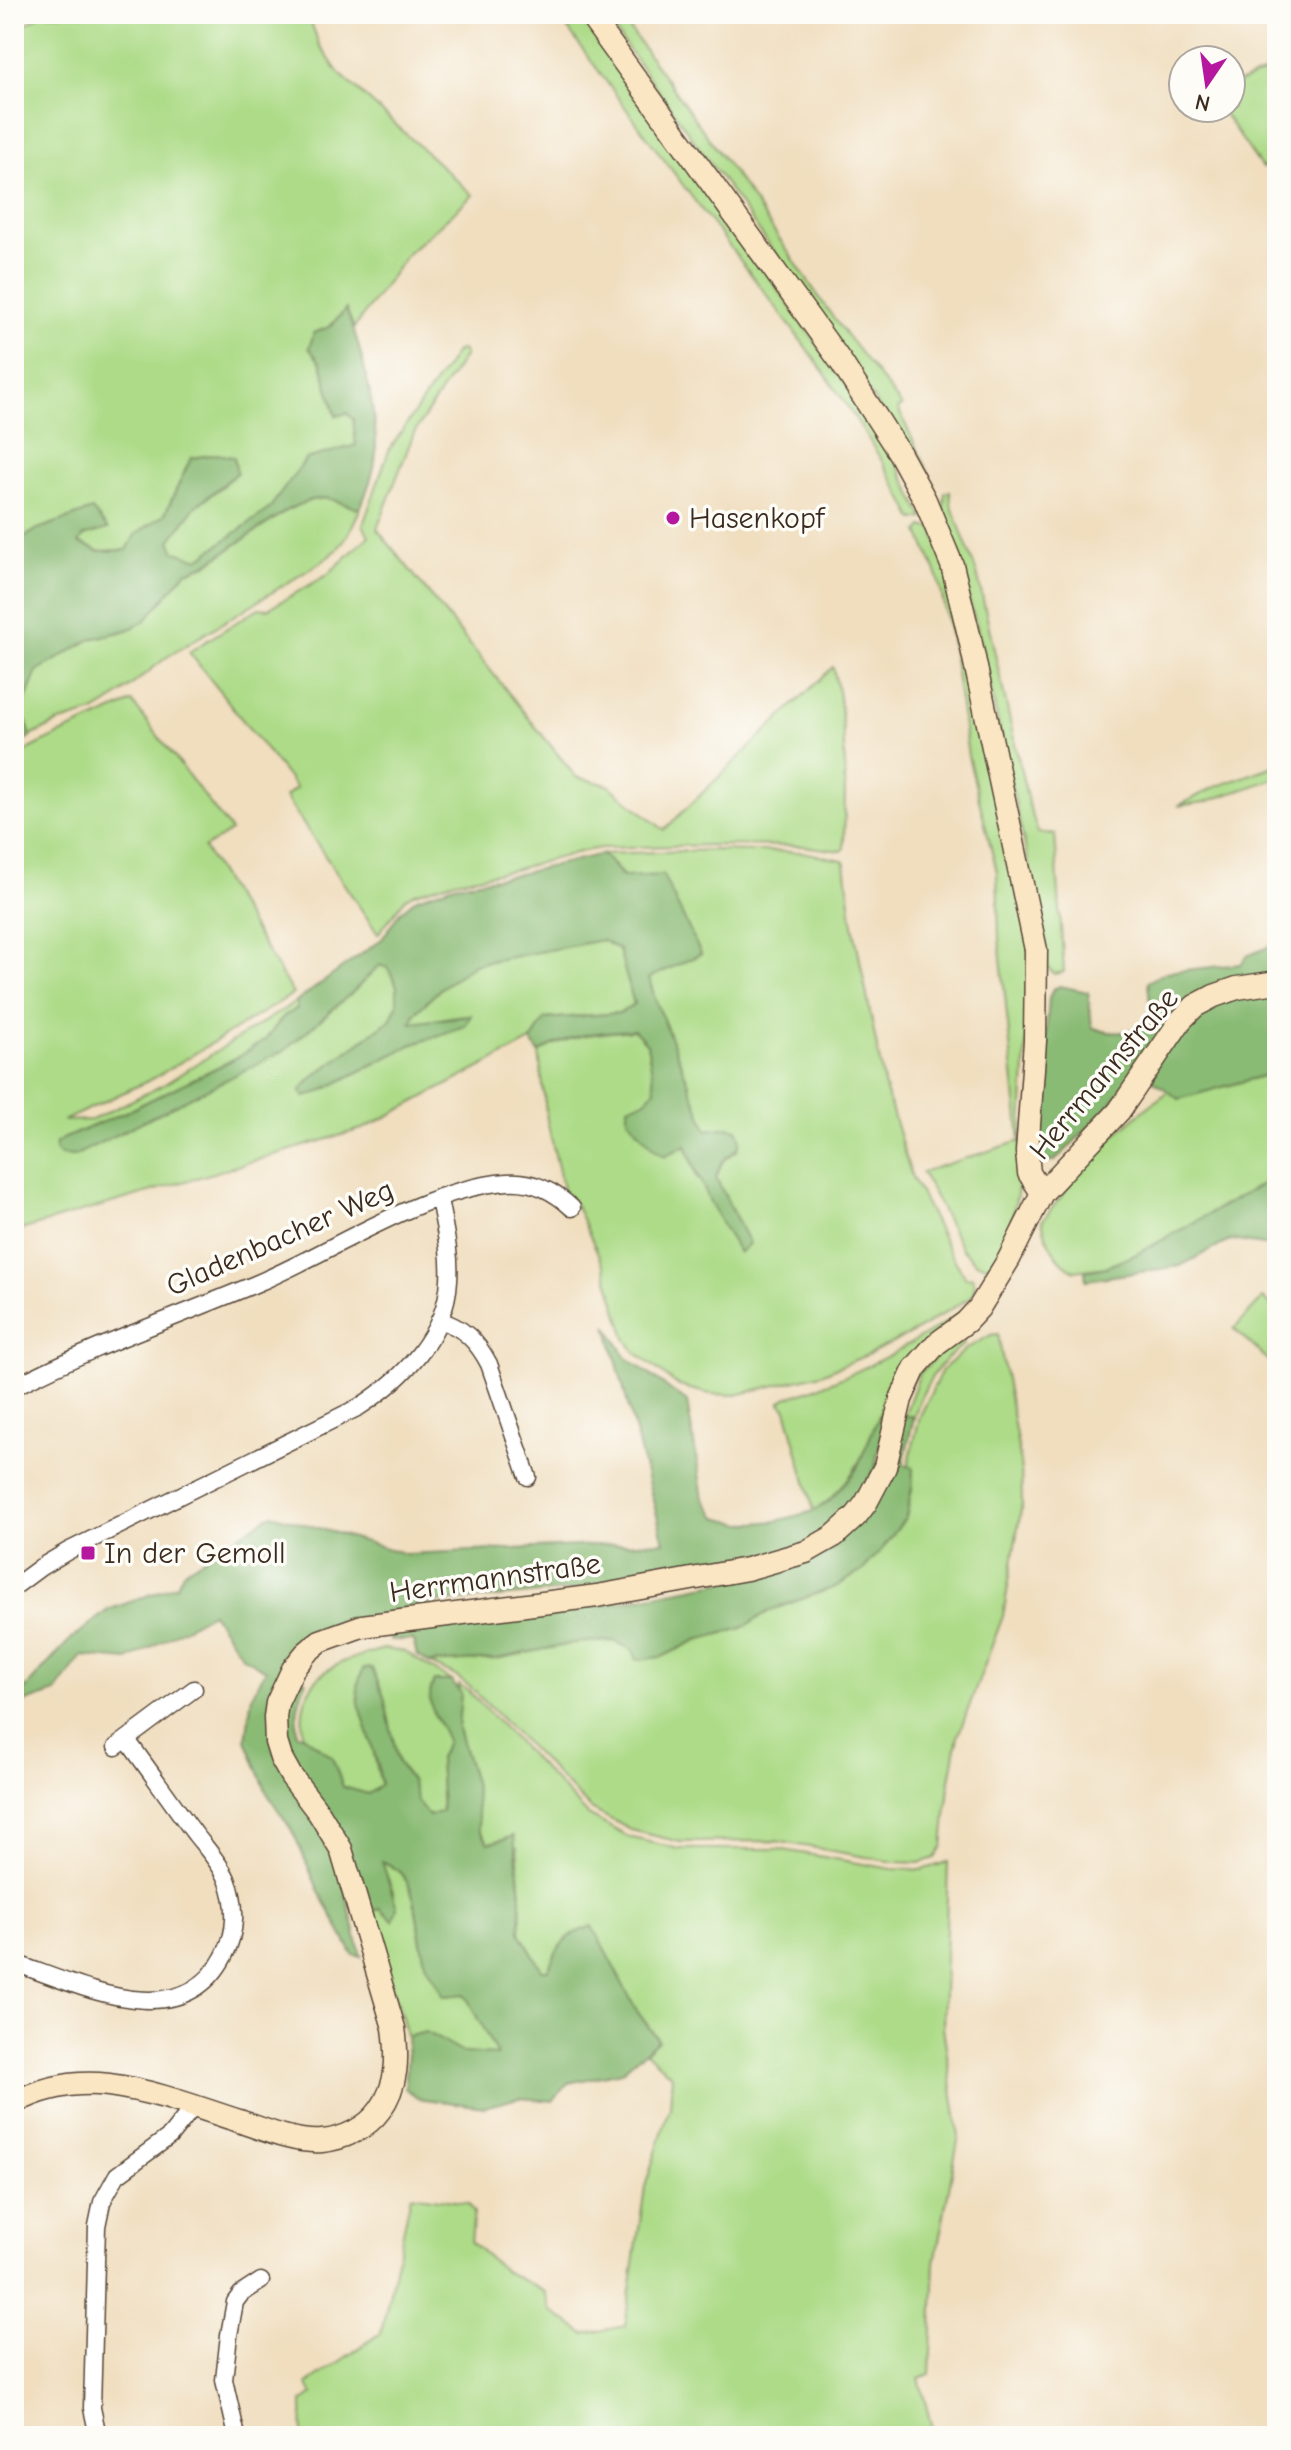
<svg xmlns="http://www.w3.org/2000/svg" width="1291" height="2450" viewBox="0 0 1291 2450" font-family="'Comic Neue',sans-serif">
  <rect width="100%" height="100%" fill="#fdfcf7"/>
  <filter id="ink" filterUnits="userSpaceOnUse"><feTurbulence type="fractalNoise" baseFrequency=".0125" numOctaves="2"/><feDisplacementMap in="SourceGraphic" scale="16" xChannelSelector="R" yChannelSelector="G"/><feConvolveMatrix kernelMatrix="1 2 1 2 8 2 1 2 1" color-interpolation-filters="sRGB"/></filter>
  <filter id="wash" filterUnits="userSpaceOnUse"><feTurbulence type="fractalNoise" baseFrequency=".006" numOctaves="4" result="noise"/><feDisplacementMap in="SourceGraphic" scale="32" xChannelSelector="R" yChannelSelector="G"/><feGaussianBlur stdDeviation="1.8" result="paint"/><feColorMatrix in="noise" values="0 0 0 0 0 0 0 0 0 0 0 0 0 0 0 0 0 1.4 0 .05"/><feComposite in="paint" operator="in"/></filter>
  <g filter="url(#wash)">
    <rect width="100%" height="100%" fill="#f0debf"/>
    <path fill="#addb88" stroke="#748253" stroke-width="2" d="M43 14H308L319 44 338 72 473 195 408 253 354 328 346 309 309 348 321 363 336 416 347 413 354 419 356 446 306 459 269 509 199 559 175 552 170 541 195 507 223 486 191 458 165 514 135 535 127 550 98 551 78 542 84 536 38 529 14 544V31Z
      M557 14H582L883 436 924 518 914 520C864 419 795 332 727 243 669 168 613 91 557 14Z
      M603 14H619L741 183 834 319 902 406 898 409 930 476 927 484 826 324Z
      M1277 67V162L1262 168 1220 108H1231V86Z
      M462 350 465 355 414 433 377 529 576 777 608 785 664 830 833 667C848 728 845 786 844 848L842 851 801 846 713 845 601 848 583 851 513 870 455 881 415 893 406 898 378 934 285 797 296 788 189 652 259 608 268 609 327 575 369 536 363 525 389 450 457 351Z
      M950 491 951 504 977 573 1028 802 1038 833 1055 834 1064 972 1054 974 1047 967 1043 930 977 627 943 514 945 493Z
      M327 498 360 509 349 533 337 550 323 561 167 657 109 703 94 712 57 723 31 736 24 716V704L37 671 91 639 128 630 145 621 186 572 206 565 289 509 311 500Z
      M923 527H932L950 574 1031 951 1019 1183C1014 1213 1008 1240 991 1266L976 1263 962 1249 922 1172 1020 1141 999 938 997 872 968 756 951 638 938 577 919 532Z
      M132 702 231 831 204 848 293 994 154 1078 63 1121 92 1120 163 1085 297 1001V1009L284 1016 265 1040 236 1058 126 1112 65 1138 197 1093 285 1050 355 990 379 965 388 968 397 986V1005L390 1020 314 1076 305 1097 317 1093 411 1045 465 1026 470 1015C450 1015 431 1022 411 1024L416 1012 441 988 474 964 602 940 619 950 634 1004 620 1013 545 1019 531 1041 365 1128 14 1232V758C52 735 92 721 132 702Z
      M1277 765V778L1205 802 1178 806 1215 787Z
      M714 850 802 852 842 860 845 863 852 919 884 1084 911 1175 950 1253 966 1278 972 1277 975 1285 972 1296 914 1332 867 1355 821 1374 736 1395 710 1394 679 1386 635 1352 626 1338 604 1266 576 1206 564 1193 547 1120 539 1053C566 1034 602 1033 634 1030L647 1044 656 1089 628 1119 665 1155 686 1145 697 1177 749 1244 716 1178 722 1162 738 1150 707 1130 654 996 649 978 701 954 602 854Z
      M1277 1072V1176L1137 1254 1106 1267 1075 1271C1056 1262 1046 1241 1042 1221L1096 1152 1135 1117 1169 1091 1179 1099Z
      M1263 1298 1277 1311V1368L1234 1329Z
      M969 1307 890 1408 882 1409C868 1448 851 1488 814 1511L786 1409 780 1403 786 1398C857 1376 907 1348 969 1307Z
      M998 1334 1021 1464 1022 1504 1003 1616 958 1736 949 1786 943 1846 935 1858 919 1863 894 1862 776 1841 680 1842 631 1830 591 1809 469 1686 454 1675 429 1663 496 1659 580 1642 614 1641 633 1650 662 1657 697 1640 742 1628 771 1610 835 1587 862 1571 883 1548 906 1517 912 1488 913 1467 908 1466 920 1416 942 1370 966 1349 991 1335Z
      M958 1335 964 1344C937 1363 921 1389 913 1421L912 1416H904L920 1373Z
      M384 1649 405 1652 451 1681H434L432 1711 444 1729 447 1742 439 1758 442 1811 428 1816 417 1801 411 1780 398 1762 384 1697 372 1668 370 1736 381 1786 368 1794 343 1787 332 1757 303 1735C296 1673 336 1662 384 1649Z
      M459 1685 468 1691 588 1815 628 1837 679 1849H778L892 1869 921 1870 948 1862 943 2027 959 2136 935 2262 930 2374 919 2378 934 2436H515L493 2430 489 2436H303L302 2402 313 2394 307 2384 381 2333 411 2195 468 2203 474 2212 471 2242 504 2271 545 2292 550 2310 585 2334 625 2326 645 2187 670 2107 672 2076 646 2052 658 2039 637 2011 615 1972 542 1970 520 1933 521 1895 517 1847 489 1843 479 1829 474 1782 458 1729Z
      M381 1861C425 1877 412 1924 426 1962 430 1974 438 1985 444 1996L465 1994 498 2056 463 2053 426 2032 406 2037C400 1994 372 1955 373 1911L380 1908 394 1894Z"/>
    <path fill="#8abb74" stroke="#627249" stroke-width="2" d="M346 309C361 346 376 409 376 449 376 470 367 490 360 509L327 498 311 500 289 509 205 565 186 572 145 621 128 630 91 639 37 671 24 704V716L31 736 14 747V544L38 529 92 510 108 529 84 536 79 543 98 551 127 550 135 535 165 514 191 458 217 454 234 457 237 473 195 507 170 541 175 552 199 559 269 509 306 459 356 445 353 419 347 413 336 416 321 363 309 348 314 333 331 326Z
      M602 854 623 877 663 875 701 954 649 978 654 996 707 1130 729 1127 737 1129C748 1151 730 1150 721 1164 718 1169 718 1174 716 1178L749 1244 739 1253C717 1219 700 1184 686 1145L665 1156 653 1148 628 1119V1106L645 1101 655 1089 647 1044 634 1030C602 1032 565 1034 539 1053L531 1041 545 1019 620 1013 634 1004 619 950 602 940 474 964 441 988 416 1012 411 1023 471 1015 465 1026 411 1045 317 1093 305 1097 300 1091 314 1076 390 1020 397 1005V986L388 968 379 965 355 990 285 1050 74 1156 60 1155 55 1151 56 1143 65 1138 126 1112 236 1058 265 1040 284 1016 297 1009V1001L382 939 400 912 417 898 455 885 514 875Z
      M1277 943V1072L1179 1099 1138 1070 1105 1110 1055 1161H1042L1037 1150 1049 998 1053 989 1060 986 1088 992 1092 1027C1113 1037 1130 1032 1152 1024L1148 982 1166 972 1241 964 1247 956Z
      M1277 1176V1247L1231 1240 1180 1266 1086 1280 1085 1271 1106 1267 1137 1254Z
      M607 1325 626 1357 687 1402 703 1498 717 1517 743 1524 777 1521 814 1511 829 1501 856 1470 882 1409 888 1406 875 1468 847 1514 814 1541 781 1555 585 1589 443 1602 410 1607 329 1629 270 1701 320 1830 340 1869 361 1957 353 1955 318 1889 293 1832 267 1793 246 1740 252 1695 266 1670 243 1657 212 1613 128 1660 82 1656 56 1692 14 1706V1692L25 1689 68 1642 108 1610 177 1585 183 1572 272 1514 406 1554 664 1542Z
      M904 1416H912L913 1421 903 1464 913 1467 912 1488 906 1517 883 1548 862 1571 835 1587 771 1610 742 1628 697 1640 662 1657 637 1660 633 1650 614 1641 580 1642 496 1659 429 1663 417 1655 413 1640H390L391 1628 598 1606 780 1571 835 1546Z
      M372 1668 384 1697 398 1762 411 1781 417 1801 429 1816 442 1811 439 1758 447 1742C440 1718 422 1707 434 1681H451L461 1693 458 1729 474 1782 479 1829 489 1843 514 1836 521 1895 520 1933 542 1970H548C559 1943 564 1936 592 1926L637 2011 658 2040 621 2072 568 2083 553 2101 519 2098 484 2107 417 2098 405 2088 408 2055 406 2037 426 2032 463 2053 497 2055 465 1994 444 1996C438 1985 431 1974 426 1963 413 1926 425 1878 382 1861L397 1908 393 1921 380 1908 373 1911 361 1900 282 1744 288 1696 297 1677 306 1681C299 1699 295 1714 297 1734L303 1735 332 1757 343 1787 368 1794 381 1785 378 1766 359 1703 357 1686 363 1669Z"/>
  </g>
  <g filter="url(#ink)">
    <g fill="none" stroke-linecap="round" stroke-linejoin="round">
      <defs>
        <path id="street" d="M439 1320C463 1327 477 1341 489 1364L528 1477
          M14 1387C93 1346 178 1317 260 1282 337 1249 422 1189 507 1182 532 1180 554 1191 572 1208
          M14 1587 41 1567 68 1551 359 1407C403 1379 446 1335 449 1280 451 1253 444 1226 439 1199
          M116 1747 194 1689
          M14 1963C78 1984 181 2038 224 1956 237 1932 237 1904 227 1879 220 1863 206 1848 195 1834 172 1803 150 1771 127 1740
          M98 2436 92 2408 97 2226 102 2202 117 2175 170 2136 194 2106
          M237 2436 224 2380 229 2335 235 2302 241 2294 261 2281"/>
        <path id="secondary" d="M589 14 841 362 900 454 925 500 952 565 970 639 1036 950 1035 1041 1027 1152 1029 1173 1042 1193
          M14 2103C44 2087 75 2081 109 2085 154 2091 196 2107 239 2121 265 2130 295 2143 322 2141 344 2139 367 2128 380 2110 398 2085 398 2057 394 2028L341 1849 319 1813 291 1776 281 1758 276 1742 275 1717 277 1703 293 1669 306 1653 320 1641 362 1626 597 1596 747 1569 806 1552 834 1536 856 1516 866 1503 885 1467 901 1399 915 1368 936 1344 966 1322 979 1308 1009 1259 1042 1193 1119 1111 1181 1020 1195 1006 1214 996 1237 988 1277 982"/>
      </defs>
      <use href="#street" stroke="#564536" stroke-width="19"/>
      <use href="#secondary" stroke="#564536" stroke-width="25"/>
      <use href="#street" stroke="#fff" stroke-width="16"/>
      <use href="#secondary" stroke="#fbe6c4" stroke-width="22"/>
    </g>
  </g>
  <g fill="#b5179e" stroke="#fdfcf7" stroke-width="3">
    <circle cx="673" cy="518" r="8"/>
    <rect x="80" y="1545" width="16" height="16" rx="4"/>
  </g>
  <g text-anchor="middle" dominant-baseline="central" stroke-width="7" stroke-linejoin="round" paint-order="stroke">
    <g font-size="30" fill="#3b2a1e" stroke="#fdfcf7" text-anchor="start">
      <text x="689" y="518">Hasenkopf</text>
      <text x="104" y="1553">In der Gemoll</text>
    </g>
    <g font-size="30" fill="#3b2a1e" stroke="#fdfcf7">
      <text transform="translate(1104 1074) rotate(-50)">Herrmannstraße</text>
      <text transform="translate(280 1238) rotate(-24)">Gladenbacher Weg</text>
      <text transform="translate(495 1578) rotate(-8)">Herrmannstraße</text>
    </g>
  </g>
  <rect width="1291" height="2450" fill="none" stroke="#fdfcf7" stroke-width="48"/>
  <g transform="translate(1207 84) rotate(193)"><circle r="38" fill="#fdfcf7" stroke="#afa8a0" stroke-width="2"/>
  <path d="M0-6L14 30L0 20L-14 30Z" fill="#b5179e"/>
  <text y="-12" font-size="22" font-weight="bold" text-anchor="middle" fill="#3b2a1e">N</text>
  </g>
</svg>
